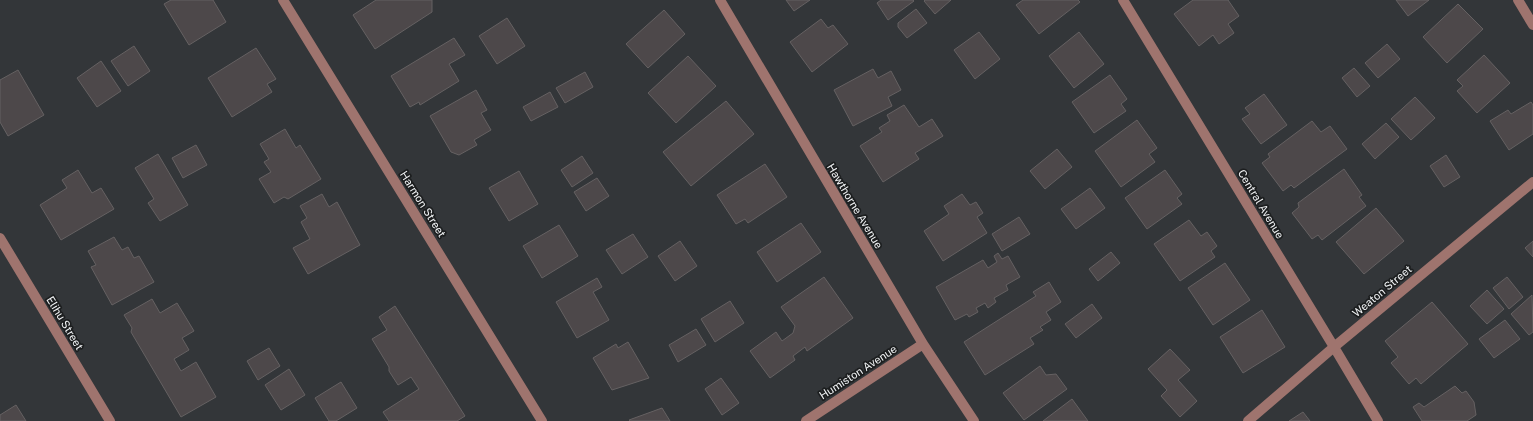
<svg xmlns="http://www.w3.org/2000/svg" width="1533" height="421" viewBox="0 0 1533 421" font-family="'Public Sans',sans-serif">
  <rect width="100%" height="100%" fill="#333639"/>
  <path fill="#4d484a" stroke="#656162" d="M171 0H213L226 22 189 45 164 4Z
    M376 0H432V12L375 49 353 15Z
    M786 0H810L794 11Z
    M881 0H913L914 1 888 20 877 3Z
    M925 0H951L935 14 924 1Z
    M1023 0H1078L1080 2 1039 34 1016 5Z
    M1193 0H1228L1239 16 1228 24 1234 33 1219 44 1213 35 1199 46 1174 14Z
    M1396 0H1429L1408 16Z
    M1458 4 1483 29 1447 63 1423 37Z
    M916 9 927 23 907 38 898 27V23Z
    M664 10 685 34 648 68 626 44Z
    M507 18 525 46 497 64 479 36Z
    M821 19 828 28 833 25 848 44 812 72 790 42Z
    M979 32 1000 59 975 79 954 50Z
    M1079 32 1104 64 1074 88 1049 56Z
    M454 38 465 55 449 64 459 81 420 105 419 102 410 107 391 76Z
    M1387 44 1400 59 1378 78 1365 63Z
    M134 46 150 71 128 86 111 61Z
    M256 48 276 79 267 84 272 92 232 117 208 78Z
    M1484 55 1510 83 1477 113 1457 91 1463 86 1457 80Z
    M688 56 716 86 676 123 648 93Z
    M101 61 121 91 97 107 77 78Z
    M1354 68 1370 86 1357 97 1342 78Z
    M873 69 878 78 891 71 901 90 888 97 892 106 853 126 834 90Z
    M18 70 44 115 8 136 0 122V80Z
    M585 72 593 87 565 103 556 88Z
    M1110 75 1127 99 1121 104 1126 111 1094 133 1072 102Z
    M476 90 487 110 481 113 491 130 474 140 477 145 459 155 451 152 430 116Z
    M550 92 558 107 531 121 523 107Z
    M1264 94 1287 125 1261 144 1242 119 1250 114 1245 108Z
    M1415 97 1435 118 1411 140 1391 119Z
    M726 101 754 134 691 186 663 152Z
    M1531 102 1533 105V134L1509 150 1490 121 1508 110 1511 114Z
    M904 105 919 127 932 119 943 136 915 153 919 159 883 182 860 146 882 132 879 128 890 121 887 115Z
    M1137 120 1157 148 1149 154 1155 162 1121 187 1095 151Z
    M1312 121 1321 132 1330 126 1347 149 1294 188 1291 185 1283 191 1262 163 1270 157 1268 154Z
    M1386 123 1399 137 1375 159 1362 144Z
    M285 129 296 148 300 145 321 179 288 199 284 197 274 203 259 179 271 172 264 162 269 159 260 144Z
    M196 145 207 165 183 178 172 158Z
    M1057 149 1072 167 1045 189 1030 171Z
    M158 154 188 205 160 221 148 203 154 199 135 168Z
    M1446 155 1460 177 1444 187 1430 166Z
    M582 156 593 173 572 187 561 170Z
    M765 164 787 197 748 223 745 219 736 224 717 195Z
    M1344 169 1362 195 1359 197 1366 206 1322 240 1318 235 1312 239 1292 213 1299 207 1298 203Z
    M78 170 92 193 101 188 114 209 61 240 40 205 67 188 62 180Z
    M1165 170 1182 194 1177 198 1182 204 1147 229 1125 198Z
    M519 171 538 204 509 221 489 188Z
    M597 178 609 196 586 211 574 192Z
    M1090 188 1105 208 1076 229 1061 209Z
    M322 194 329 207 337 202 360 245 308 274 293 248 310 239 301 222 307 218 300 206Z
    M962 194 970 205 976 202 983 213 977 217 987 233 943 261 924 231 949 214 944 206Z
    M1376 208 1404 241 1364 274 1336 242Z
    M1019 217 1030 234 1002 251 992 234Z
    M1189 220 1201 236 1207 232 1217 246 1211 251 1215 257 1180 281 1154 244Z
    M801 223 821 252 777 282 757 252Z
    M559 225 578 256 542 278 523 246Z
    M633 234 648 257 622 274 606 250Z
    M114 237 122 250 128 247 134 258 139 256 154 282 112 305 91 267 96 265 88 251Z
    M680 241 697 266 675 281 658 256Z
    M1533 241V257L1525 248Z
    M1111 252 1120 263 1098 281 1089 269Z
    M998 253 1002 259 1008 256 1020 277 1006 285 1008 290 994 298 996 302 988 308 985 303 976 308 978 312 969 317 967 314 955 320 936 287 983 260 988 268 997 262 994 256Z
    M1225 263 1250 300 1213 325 1188 288Z
    M824 277 853 318 807 351 805 347 793 356 795 360 770 378 750 351 776 332 782 341 793 333 795 326 781 307Z
    M1507 277 1523 297 1509 309 1493 288Z
    M597 278 602 287 593 292 609 320 577 338 556 302Z
    M1049 282 1061 302 1046 312 1051 320 1040 327 1043 330 1030 338 1034 344 985 375 964 342 1036 296 1033 292Z
    M1487 290 1504 309 1487 324 1470 306Z
    M1532 295 1533 332 1529 335 1511 314Z
    M152 299 160 313 177 303 194 331 182 338 189 350 174 359 181 371 196 362 216 397 181 417 131 332 132 328 124 315Z
    M730 301 744 323 715 342 701 319Z
    M1432 302 1468 344 1421 384 1416 378 1409 384 1391 363 1398 357 1385 341Z
    M1092 304 1102 318 1076 338 1065 324Z
    M395 306 465 416 457 421H389L383 412 419 389 411 377 398 385 389 371V367L372 339 387 330 379 317Z
    M1262 310 1285 347 1243 373 1220 337Z
    M1505 320 1520 339 1494 358 1479 339Z
    M696 329 706 345 678 362 669 345Z
    M628 342 649 378 612 390 593 358 616 344 618 348Z
    M269 348 280 366 258 380 247 361Z
    M1170 349 1190 370 1178 380 1197 401 1180 417 1161 396 1167 390 1148 369Z
    M1040 366 1046 375 1056 374 1067 389 1024 420 1003 393Z
    M289 369 305 395 281 410 265 385Z
    M721 378 739 403 722 415 705 389Z
    M341 382 357 408 336 421H329L315 398Z
    M1455 386 1462 393 1466 391 1474 402 1476 415 1467 421H1422L1413 407 1419 403 1424 407Z
    M1072 399 1088 421H1043Z
    M16 405 26 421H0V415Z
    M662 408 670 421H630L629 420Z
    M1303 412 1310 421H1289Z"/>
  <g fill="none" stroke-linecap="round" stroke-linejoin="round">
    <path stroke="#9f746e" stroke-width="10" d="M283 0 542 421
      M720 0 923 344 974 421
      M1123 0 1334 347 1378 421
      M1518 0 1533 25
      M0 238 110 421
      M806 421 923 344
      M1248 421 1334 347 1533 182"/>
  </g>
  <g text-anchor="middle" dominant-baseline="central" stroke-width="3.5" stroke-linejoin="round" paint-order="stroke">
    <g font-size="11" fill="#f3f5f7" stroke="#1c1e1f">
      <text transform="translate(423 204) rotate(58)">Harmon Street</text>
      <text transform="translate(1261 204) rotate(59)">Central Avenue</text>
      <text transform="translate(855 206) rotate(59)">Hawthorne Avenue</text>
      <text transform="translate(1382 291) rotate(-40)">Weaton Street</text>
      <text transform="translate(65 323) rotate(59)">Elihu Street</text>
      <text transform="translate(858 372) rotate(-33)">Humiston Avenue</text>
    </g>
  </g>
</svg>
